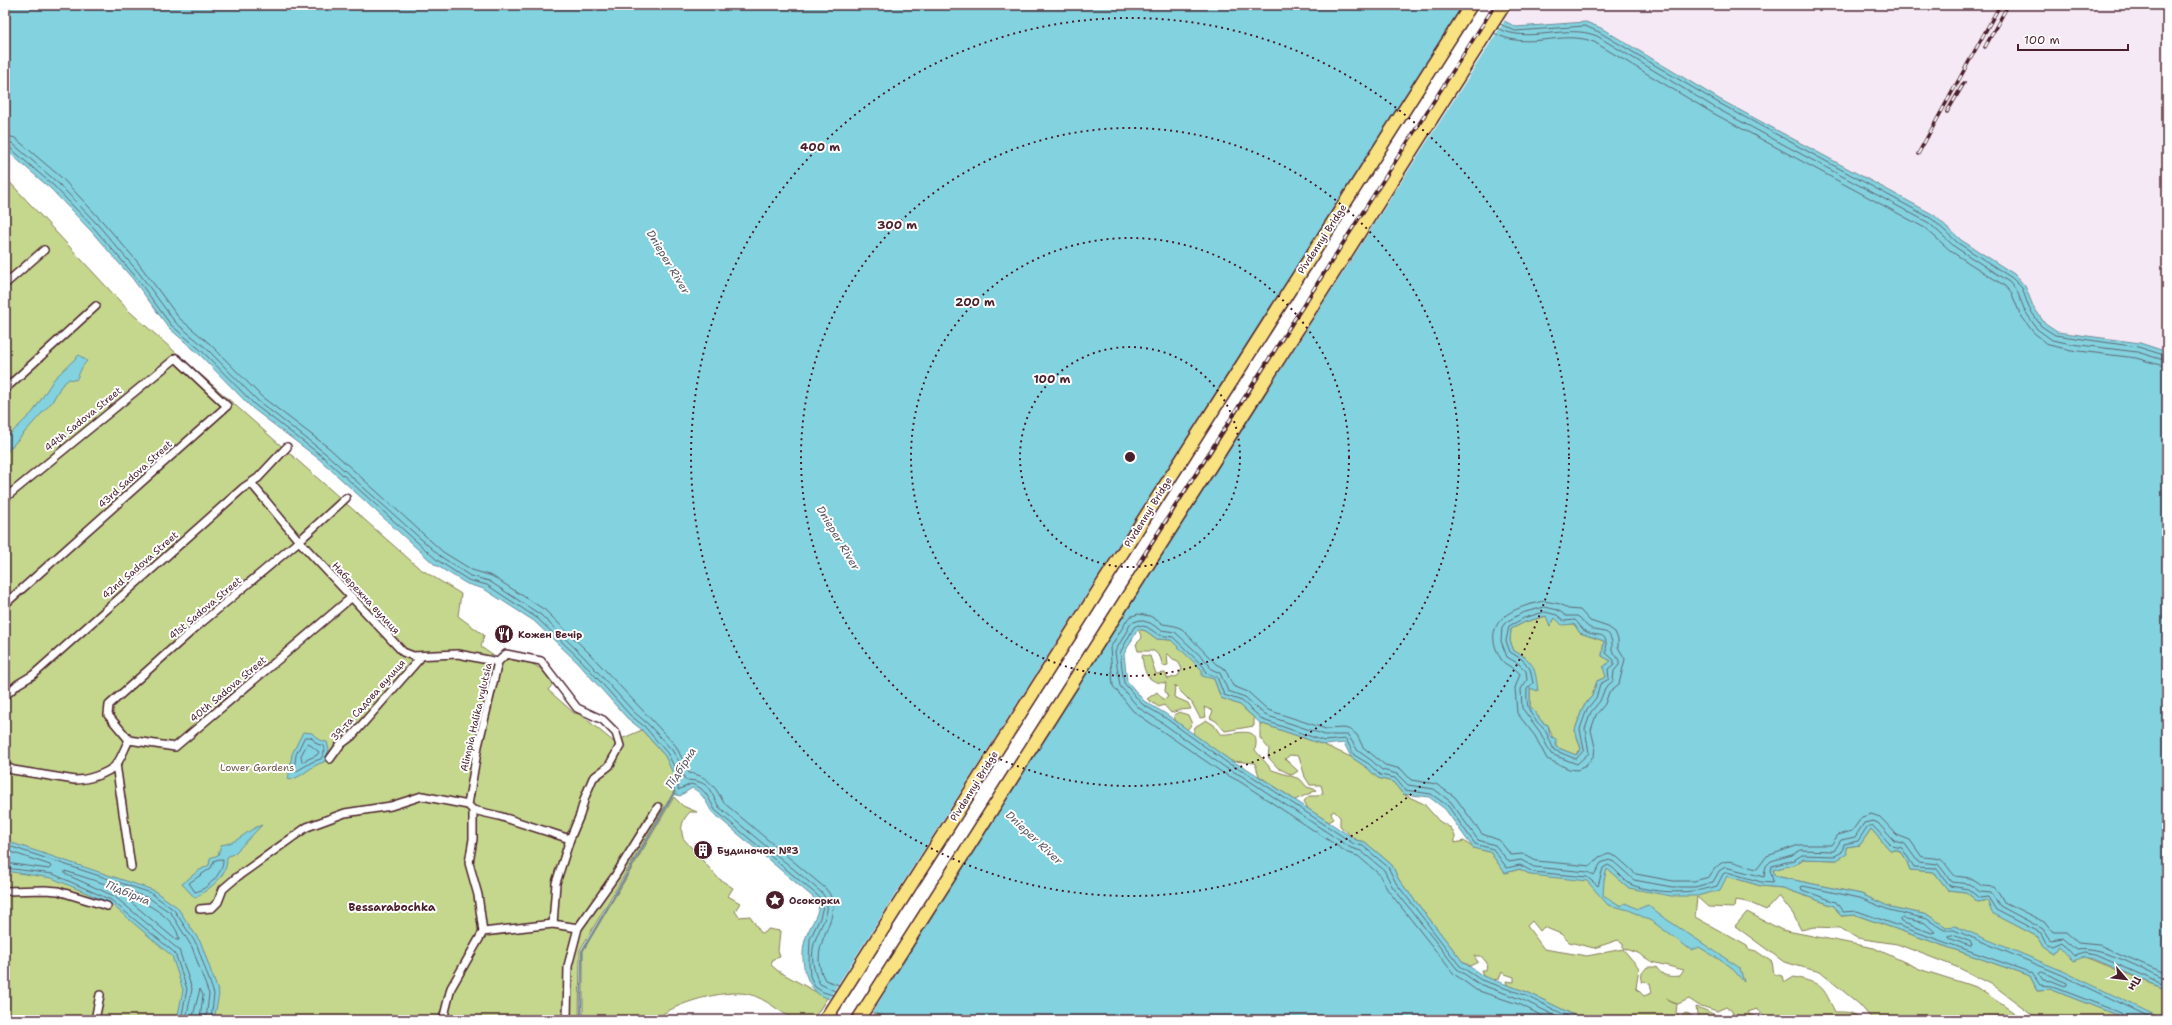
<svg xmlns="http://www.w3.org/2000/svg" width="2172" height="1025" viewBox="0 0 2172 1025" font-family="'Shantell Sans',sans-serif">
  <rect width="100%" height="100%" fill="#fff"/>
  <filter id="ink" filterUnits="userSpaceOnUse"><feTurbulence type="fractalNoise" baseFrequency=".025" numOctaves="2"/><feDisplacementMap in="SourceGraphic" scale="8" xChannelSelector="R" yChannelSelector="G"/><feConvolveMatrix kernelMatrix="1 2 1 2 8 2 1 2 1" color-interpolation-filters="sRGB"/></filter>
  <g filter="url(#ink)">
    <path fill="#f5e9f5" d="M1473 5H2167V352L2140 343 2057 332 2045 324 2033 306 2025 286 2014 274 1961 240 1934 215 1719 99 1601 28 1586 22 1516 27Z"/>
    <path fill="#c4d78c" stroke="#877b5c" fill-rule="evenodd" d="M5 177 129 311 419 568 461 594 458 616 484 635 481 647 502 662 505 656 523 663 526 660 541 669 553 684 548 690 574 713 580 714 614 742 642 730 665 756 671 767 675 778 673 793 580 950 579 1020H5Z
      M1547 616 1550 626 1555 618 1574 624 1580 633 1604 641 1602 656 1611 661 1606 677 1597 681 1592 696 1583 707 1575 730 1581 749 1575 755 1556 747 1548 725 1543 723 1530 706V688L1537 690 1525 657 1514 651 1510 641 1511 629 1525 622Z
      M1138 629 1146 631 1157 639 1171 640 1214 679 1221 698 1240 705 1254 718V726L1225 731 1216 721 1210 718 1213 711 1204 707 1206 717 1200 718 1192 703 1175 686 1174 697 1188 703 1191 709 1180 710 1171 713 1164 705 1159 707 1147 699 1157 692 1164 700 1168 697 1165 691 1166 683C1147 683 1144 673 1142 655L1150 656 1156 674 1165 673 1168 679 1178 676 1182 669 1178 661 1173 659 1167 653 1168 665 1163 666 1160 657 1154 651H1138L1136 644 1142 638Z
      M1179 712 1188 715 1192 724 1187 730 1175 720 1174 715Z
      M1206 720 1214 725 1220 734C1234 736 1262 722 1255 750L1272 770 1300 779 1307 787 1317 790 1295 800 1259 776 1255 763 1231 761 1193 734 1195 727Z
      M1260 723 1324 745 1351 757 1366 767 1378 778 1393 782 1403 794 1424 804 1439 821 1451 828 1455 836V843L1464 841 1473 848 1490 852 1505 873 1520 869 1531 875 1607 868 1629 888 1727 876 1761 886 1783 888 1834 906 1841 916 1856 915 2030 976 2037 990 2050 989 2119 1016 2122 1020H2044L2043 1016 2033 1015 1993 985 1959 968 1897 944 1857 938 1840 928 1814 927 1801 930 1793 914 1779 896 1766 910 1748 902 1735 900 1734 908 1708 907 1697 897 1695 917 1747 946 1748 949 1756 951 1772 962 1774 974 1782 976 1784 983 1794 977C1823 984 1822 985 1835 1012 1846 1012 1853 1011 1861 1020H1787L1785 1018 1765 1020 1764 1015 1757 1009 1748 1012 1750 1015 1755 1016 1757 1020H1734L1732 1011 1726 1007 1717 1011 1698 1005 1689 999 1678 1004 1666 999 1677 1004 1676 1013 1680 1018 1685 1013 1689 1014 1696 1020H1584L1527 992 1507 985 1506 981 1514 982V977L1505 974 1502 971 1499 979 1492 980 1483 976 1481 970H1486L1487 963 1481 956H1474L1478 962 1470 966 1463 962 1399 880 1392 865 1365 842 1356 840 1340 826V817L1334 811 1331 813 1334 819 1329 822 1308 809 1304 801 1309 796H1317L1323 793 1321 785H1310L1305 777 1299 756 1290 755 1285 759 1298 771 1292 775 1278 768 1268 757 1269 749 1260 738ZM1532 921 1540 931 1544 927 1561 934 1569 942 1594 948 1618 940 1623 943V948L1638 953 1652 962 1684 970 1680 976C1669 977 1663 977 1656 967H1647L1642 973 1641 982 1650 983 1652 993 1644 996 1636 988 1639 968 1623 949 1587 956 1544 949 1527 926Z
      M674 797 683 806 697 812H690C682 820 680 827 683 838L718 878 733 888 728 896 740 903 735 911 739 917 750 916 761 933 766 932 768 929 780 931 778 951 780 957 773 959 771 965 778 971 827 998 813 1020C809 1020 802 1021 798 1020 781 1015 767 998 748 994 724 989 673 1003 655 1020H583V951Z
      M1871 829 1890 850H1899L1907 862 1910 870 1934 872 1948 890 1966 892 1978 902 1987 900 1993 913 2038 937 2043 946 2054 953 2059 946 2167 990V1020H2163L1946 927 1928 915 1890 907 1861 894 1775 876 1773 870 1796 864 1803 859 1837 860 1846 847 1860 845Z
      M1747 912 1782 930 1874 948 1922 970 1976 987 2022 1018 1994 1016 1992 1020H1873L1859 1004 1820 972 1784 962 1735 926Z
      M1696 1007C1708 1010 1715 1017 1726 1017L1727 1020H1698Z
      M875 1012 895 1020H870Z"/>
    <path fill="#82d2df" stroke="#6c8a97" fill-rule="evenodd" d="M5 5H1473L1516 27 1586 22 1601 28 1719 99 1934 215 1961 240 2014 274 2025 286 2033 306 2045 324 2057 332 2140 343 2167 352V990L2094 959 2084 957 2073 961 2059 946 2054 953 2043 946 2038 937 1992 913 1987 900 1978 902 1966 892 1948 890 1934 872 1910 870 1907 862 1899 850H1890L1871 829 1860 845 1846 847 1847 854 1837 860 1803 859 1796 864 1773 870 1775 876 1861 894 1890 907 1928 915 1946 927 1955 926 2063 971 2165 1020H2122L2119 1016 2050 989 2037 990 2030 976 1856 915 1841 916 1834 906 1783 888 1761 886 1727 876 1720 890 1697 896H1671L1629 888 1607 869 1604 880 1603 895 1621 906 1625 903 1638 909 1648 905 1657 913 1740 968 1744 982 1730 966 1699 947 1691 950 1653 922 1629 910 1608 905 1587 881 1531 875 1520 869 1505 873 1490 852 1473 848 1445 809 1429 797 1403 794 1393 782 1378 778 1366 767 1351 757 1344 743 1324 745 1260 723 1240 705 1221 698 1214 679 1202 676V670L1171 640 1157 639 1146 631 1138 629 1124 654 1127 681 1144 701 1166 714 1231 761 1246 768 1356 840 1365 842 1392 865 1399 880 1463 962 1483 976 1527 992 1584 1020H895L821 996C804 984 799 957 806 937 810 926 817 917 819 906L814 898 712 812C706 802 703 793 692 788L680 796 674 794 675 778 665 756 642 730 627 718 578 663 534 621 484 589 467 584 434 564 319 459 252 408 200 355 169 328 132 278 91 231 51 189 5 149ZM1546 616 1550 626 1555 618 1562 625 1574 624 1580 633 1604 641 1602 656 1611 661 1603 667 1606 677 1597 681 1592 696 1583 707 1575 730 1581 749 1576 755 1556 747V739L1550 736 1548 725 1543 723 1530 706V688L1538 691C1535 669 1535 661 1514 651L1510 641 1511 629 1525 622Z
      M79 355 87 361C81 367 80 373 76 380L69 379 61 386 52 402 5 454V439L33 412 54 379Z
      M303 732 312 733 319 740 327 742 329 750 324 762C311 765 301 779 288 780L292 754Z
      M262 825 235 853 227 857C228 877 210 888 195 898L182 884 198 871 209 865 210 858 218 855 221 845C239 843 246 830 262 825Z
      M5 843H12L153 890 177 907 201 943 219 994 214 1020H177L183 990 172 956 110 903 52 878 5 871Z"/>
    <path fill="#fff" d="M1463 5H1478L1505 20 958 873 872 1013 828 1000Z"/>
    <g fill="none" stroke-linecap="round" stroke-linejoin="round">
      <path stroke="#606773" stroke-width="1" d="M1500 24 1515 31 1585 26 1599 32 1717 102 1932 219 1958 243 2012 278 2022 288 2029 308 2041 326 2055 335 2138 347 2167 356
        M1497 28C1529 45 1565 23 1597 36L1714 107 1929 223 1955 247 2009 282 2017 291 2025 311 2037 329 2052 340 2072 344 2137 352 2167 361
        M1494 33C1529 52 1562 29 1594 42L1711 112 1925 228 1952 252 2005 286 2012 294 2020 314 2033 332 2049 345 2071 350 2136 358 2167 367
        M5 135 15 138 62 178 102 221 136 260 179 318 210 344 262 397 329 448 443 552 472 570 492 576 545 610 589 653 676 746 689 773C709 776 715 787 724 803L825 888C851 915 803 943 825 980L839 985
        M5 141 12 143 58 183 98 225 139 273 175 322 206 348 258 401 325 453 440 556 470 576 489 581 541 615 584 657 634 712 648 724 672 750 680 763 685 780C709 781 708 787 719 807L821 892C836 908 820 924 815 941 810 954 813 972 820 984L835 991
        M5 146 9 147 54 186 94 228 135 276 171 325 203 352 255 405 322 456 437 560 468 580 487 585 537 618 581 660 630 715 645 727 668 754 679 777 678 790 691 784C705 787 709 799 715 810L817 895 822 900 823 906 820 918 810 939 809 963 810 976 815 987 823 992 833 995
        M1544 601 1560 604 1568 609 1580 610 1590 621 1608 627 1615 632 1618 639V647L1625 659 1619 684 1609 692 1605 704 1596 715 1591 730 1595 747 1594 755 1586 766 1577 770 1569 769 1547 759 1535 736 1517 713 1515 688 1520 674C1515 667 1505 666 1501 659 1478 621 1514 607 1544 601Z
        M1545 607 1558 610 1566 616H1577C1582 618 1582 622 1586 625 1599 637 1613 623 1612 650L1619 660V665L1614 671 1613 681 1605 688 1600 701 1591 712 1585 729 1589 753 1577 764 1551 754 1540 732 1522 708 1521 689 1527 680 1526 671 1519 664 1507 657 1501 641 1502 627 1506 622 1522 613Z
        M1545 612 1557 615 1564 621 1575 620C1579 623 1580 628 1583 630 1599 640 1608 627 1606 653L1614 660V664L1608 669 1609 679 1600 684 1596 698 1587 709 1580 729 1584 750 1576 759 1554 750C1552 746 1546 730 1543 728 1529 714 1526 708 1527 689L1533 683 1530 669 1523 660 1510 652 1506 641 1509 626 1524 618Z
        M305 737H311L317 744 324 746 325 750 321 759 314 761 295 772 294 770 296 755Z
        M308 743 319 752 317 755 302 762 301 756Z
        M5 847H12L151 893 174 910 197 945 214 994 211 1020
        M5 852H11L50 865 51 867 49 869 5 863
        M220 859 223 860C224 872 207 890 195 892L189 883 211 868 214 861Z
        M5 868 53 874 111 900 175 953 187 989 181 1020
        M134 899C150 904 178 921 179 940H176L132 903V900Z
        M1902 918 1925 923 1935 932 1932 933 1901 922 1900 920Z
        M1953 935 1971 942 1972 945 1969 946 1949 938V936Z
        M2042 972 2067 983V985L2065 986 2052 981 2043 980 2039 974Z
        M186 1020 192 989 179 950 114 896 65 874V871L149 898 171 913 192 947 209 994 206 1020
        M192 1020 200 989 203 995 200 1020
        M1550 1020 1521 1005 1476 990 1454 974 1387 889 1379 874 1358 856 1348 853 1239 781 1223 773 1133 711 1113 686 1110 648 1129 617 1138 614 1150 616 1163 624 1175 626 1182 629 1216 664 1225 669 1233 686 1248 692 1268 710 1326 729 1344 728 1351 730 1357 735 1363 747 1385 765 1401 769 1411 780 1436 784 1455 797 1482 834 1499 840 1511 855 1523 854 1536 861 1591 866 1599 857 1609 854 1617 857 1636 874 1673 881H1694L1709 877C1725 851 1733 864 1757 869L1767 856 1799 845H1831L1838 835 1852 831 1862 817 1871 814 1880 817 1897 835 1910 840 1922 857C1948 859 1939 858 1955 876L1970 878 1982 886 1994 887 1999 893 2004 902 2046 923 2053 932H2066L2078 943 2099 945 2167 974
        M1564 1020 1523 1000 1479 984 1457 969 1392 886 1384 870 1361 851 1351 848 1242 776 1226 768 1161 722 1139 708 1120 686 1115 652 1131 623 1140 620 1150 623 1161 630 1175 632 1208 663 1211 669 1220 673 1228 691 1245 697 1265 715 1325 735H1348L1358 751 1371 760 1382 770 1397 774 1408 785 1434 789 1451 802 1478 840 1495 845 1509 862 1521 860 1534 867 1588 872 1594 875 1601 863 1609 860 1614 862 1634 880 1672 887H1695L1713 882 1719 871 1725 867 1764 877 1766 866 1771 861 1792 855 1801 850 1834 851 1841 840 1855 837 1864 823 1873 821 1878 823 1894 841 1905 844 1918 862 1938 864 1952 882 1969 884 1980 892 1991 893 2000 906 2043 929 2050 940 2062 938 2076 950C2103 946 2141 969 2167 980
        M1575 1020 1525 995 1481 980 1460 966 1396 883 1388 867 1363 846 1354 844 1244 771 1229 764 1164 717 1142 704 1124 683 1120 653 1134 627 1138 625 1147 627 1159 635 1173 637 1204 667 1206 673 1217 677 1224 695 1242 701 1263 720 1324 741 1346 739 1354 755 1369 764 1380 775 1395 778 1405 790 1431 794 1448 806 1475 844 1493 849 1507 868 1520 865 1533 872 1587 877 1598 886 1603 868 1608 865C1617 869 1623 881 1632 885 1657 894 1692 894 1717 886L1723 874 1727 872 1761 882 1772 883 1773 881 1770 870 1772 866 1794 860 1802 855 1835 856 1842 852 1844 844 1858 841 1867 827 1872 825 1892 846 1902 848 1914 867 1936 868 1950 886 1968 889 1979 898 1988 897 1996 910 2041 933 2046 943 2052 946 2061 942 2074 956 2084 953 2096 955 2167 986
        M2125 1020 2121 1013 2051 986 2040 985 2032 973 1857 911 1843 912 1836 902 1802 890 1801 887 1803 886 1860 898 1889 910 1927 919 1944 930H1954L2062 975 2156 1020"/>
      <path stroke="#6c8a97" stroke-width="2" d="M581 1020 582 951 675 792"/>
      <defs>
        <path id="street" d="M5 284 44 250
          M5 389 96 306
          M251 483 299 541 403 652 413 656 458 654 498 662
          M5 498 176 358 227 406 5 604
          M5 696 18 684 33 675 243 488 258 478 287 447
          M129 740 108 715 109 705 194 629 299 541 346 498
          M330 759 340 745 352 736 422 656
          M116 764 131 867
          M5 766 13 770 75 780C87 780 107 774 116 765 121 759 125 747 129 740L175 747 352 597
          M473 810 499 816 570 839
          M5 891 45 890 58 891 107 906
          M200 909 212 908 218 902 223 889 237 877 307 827 345 813 391 806 422 796 468 805
          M483 932 553 924 578 928
          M95 1020 100 995
          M443 1020 451 988 483 932 478 895 469 863 473 839V810L468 805 478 746 498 662 506 654 541 661 577 708 603 720 616 733 620 746 609 766 593 778 585 797 580 815 570 839 556 883 553 924
          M567 1020 568 966 578 928 615 876 658 807"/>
        <path id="highway" d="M825 1020 1471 5
          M858 1020 1504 5"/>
      </defs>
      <use href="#street" stroke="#4a1f2b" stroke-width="10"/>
      <use href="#highway" stroke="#4a1f2b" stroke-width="15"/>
      <use href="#street" stroke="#fff" stroke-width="7"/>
      <use href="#highway" stroke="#f8e281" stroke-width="12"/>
      <defs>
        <path id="rail" d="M1985 47 2008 5
          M1947 112 1964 83
          M1918 154 2000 5
          M1138 564 1495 5"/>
      </defs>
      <use href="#rail" stroke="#4a1f2b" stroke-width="3.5"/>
      <use href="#rail" stroke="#fff" stroke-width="2" stroke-dasharray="6" stroke-linecap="butt"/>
    </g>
  </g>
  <g fill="none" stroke="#4a1f2b" stroke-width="2" stroke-dasharray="2 4">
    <circle cx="1130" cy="457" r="110"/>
    <circle cx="1130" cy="457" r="219"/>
    <circle cx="1130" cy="457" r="329"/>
    <circle cx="1130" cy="457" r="439"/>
  </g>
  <defs>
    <symbol id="restaurant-disc" viewBox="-11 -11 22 22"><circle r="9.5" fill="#4a1f2b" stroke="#fff"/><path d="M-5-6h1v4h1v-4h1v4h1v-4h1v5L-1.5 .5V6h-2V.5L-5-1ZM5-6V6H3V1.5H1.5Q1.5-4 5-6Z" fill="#fff"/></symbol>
    <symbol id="building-disc" viewBox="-11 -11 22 22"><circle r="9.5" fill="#4a1f2b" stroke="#fff"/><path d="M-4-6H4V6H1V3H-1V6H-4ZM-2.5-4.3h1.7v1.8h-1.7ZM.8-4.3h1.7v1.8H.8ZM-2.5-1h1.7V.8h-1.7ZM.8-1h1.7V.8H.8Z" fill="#fff"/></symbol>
    <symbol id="sight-disc" viewBox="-11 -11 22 22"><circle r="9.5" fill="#4a1f2b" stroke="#fff"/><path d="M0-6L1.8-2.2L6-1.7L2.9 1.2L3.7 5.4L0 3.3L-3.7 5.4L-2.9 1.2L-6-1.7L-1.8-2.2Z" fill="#fff"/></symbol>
  </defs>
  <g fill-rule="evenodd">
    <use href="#restaurant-disc" x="493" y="623" width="22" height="22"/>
    <use href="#building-disc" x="692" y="839" width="22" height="22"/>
    <use href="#sight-disc" x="764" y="889" width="22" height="22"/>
  </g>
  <g text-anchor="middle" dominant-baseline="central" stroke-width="4" stroke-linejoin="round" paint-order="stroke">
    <g font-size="10" fill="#4a1f2b" stroke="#fff">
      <text transform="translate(1322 239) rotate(-57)">Pivdennyi Bridge</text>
      <text transform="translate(83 419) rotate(-39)">44th Sadova Street</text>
      <text transform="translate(135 474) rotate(-42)">43rd Sadova Street</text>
      <text transform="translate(1148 512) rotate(-58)">Pivdennyi Bridge</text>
      <text transform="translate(140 565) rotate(-41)">42nd Sadova Street</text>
      <text transform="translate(366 598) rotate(47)">Набережна вулиця</text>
      <text transform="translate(205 608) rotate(-40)">41st Sadova Street</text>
      <text transform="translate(228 689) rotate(-40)">40th Sadova Street</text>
      <text transform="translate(368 700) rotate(-48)">39-та Садова вулиця</text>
      <text transform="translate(476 717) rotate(-77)">Alimpia Halika vylutsia</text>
      <text transform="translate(974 786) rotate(-58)">Pivdennyi Bridge</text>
    </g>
    <g font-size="10" font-weight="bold" fill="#4a1f2b" stroke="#fff" text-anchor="start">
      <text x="518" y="634">Кожен Вечір</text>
      <text x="717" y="850">Будиночок №3</text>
      <text x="789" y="900">Осокорки</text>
    </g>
    <g font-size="10" fill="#6f5648" stroke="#fff">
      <text x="257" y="767">Lower Gardens</text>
    </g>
    <g font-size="11" font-style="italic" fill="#5b5561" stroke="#fff">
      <text transform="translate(668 262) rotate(59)">Dnieper River</text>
      <text transform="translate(838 538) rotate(59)">Dnieper River</text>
      <text transform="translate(681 768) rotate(-57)">Підбірна</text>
      <text transform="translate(1034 838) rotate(43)">Dnieper River</text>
      <text transform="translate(128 893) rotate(23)">Підбірна</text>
    </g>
    <g font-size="11" font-weight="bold" fill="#4a1f2b" stroke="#fff">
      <text x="392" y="907">Bessarabochka</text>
    </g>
  </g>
  <circle cx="1130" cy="457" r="6" fill="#4a1f2b" stroke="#fff" stroke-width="2"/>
  <g font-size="12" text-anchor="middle" font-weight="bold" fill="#4a1f2b" stroke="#fff" stroke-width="4" stroke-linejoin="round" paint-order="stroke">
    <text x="820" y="151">400 m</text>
    <text x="897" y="229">300 m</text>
    <text x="975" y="306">200 m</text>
    <text x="1052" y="383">100 m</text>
  </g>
  <rect width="2172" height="1025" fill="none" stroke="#fff" stroke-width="20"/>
  <rect x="10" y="10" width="2152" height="1005" fill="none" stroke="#4a1f2b" stroke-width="1.5" filter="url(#ink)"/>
  <g transform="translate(2126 979) rotate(118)" stroke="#ffffff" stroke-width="3" paint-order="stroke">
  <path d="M0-3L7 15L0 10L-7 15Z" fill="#4a1f2b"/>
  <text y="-6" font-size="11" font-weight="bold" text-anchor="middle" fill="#4a1f2b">Пн</text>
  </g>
  <path d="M2018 44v6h110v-6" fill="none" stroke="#4a1f2b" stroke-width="2"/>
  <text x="2024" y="44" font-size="12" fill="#4a1f2b" stroke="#ffffff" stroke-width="3" paint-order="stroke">100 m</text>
</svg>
